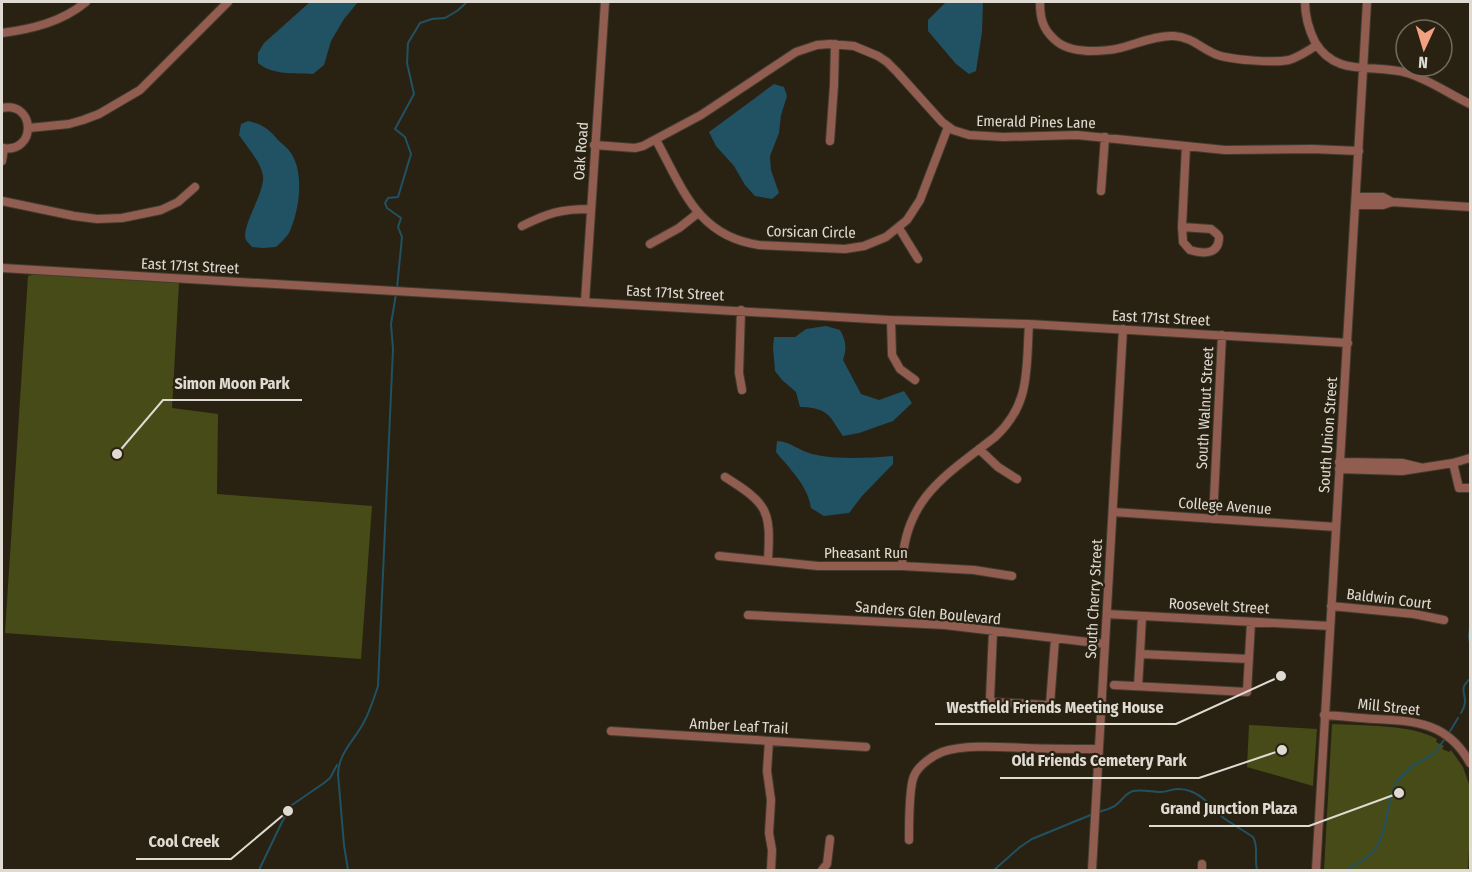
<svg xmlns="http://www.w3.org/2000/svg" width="1472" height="872" viewBox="0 0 1472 872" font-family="'Fira Sans Condensed',sans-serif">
  <rect width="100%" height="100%" fill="#292213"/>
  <path fill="#474b18" d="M35 274 179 283 172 408 218 414 217 494 372 506 361 659 5 633 28 276Z
    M1332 724C1363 726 1411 724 1437 739L1436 742 1444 746 1442 749 1449 752 1451 750 1463 767 1470 787V830L1468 870H1324Z
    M1249 725 1317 729 1313 786 1247 767Z"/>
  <path fill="#205263" d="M310 2H358L344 19 331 41 324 65 313 74C295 73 272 75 258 63V53L264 43Z
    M946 2H983L982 32 976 71 969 74 956 64 928 31V20Z
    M774 84 784 87 787 96 781 115 779 133 770 156 771 170 779 193 772 199 755 196 745 185 734 166 716 146 709 132Z
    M248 121C262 124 269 129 278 140 282 144 288 148 291 153 305 174 299 212 289 233 286 238 280 243 276 247L263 248 252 247C250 244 247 242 246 240 240 228 265 193 263 176 261 162 247 147 239 135L241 124Z
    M826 326 840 330C846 340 847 349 843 360L861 394 879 400 904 391 912 403 893 421 859 433 843 436C839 431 832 418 828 415 821 408 809 407 800 407L796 392 782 380 775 371 773 347 774 337H795L806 329Z
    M777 441C789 441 800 451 812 454 838 460 867 458 893 456V464L862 496 849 513 824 516 811 508C808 486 790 469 776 452Z"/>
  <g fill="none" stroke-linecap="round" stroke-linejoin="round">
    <path stroke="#205263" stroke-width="2" d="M397 288 402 237 398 227 401 218 387 208 385 203 388 198 398 197 411 154 405 137 395 129 414 94 407 63 408 43 420 23 432 19 445 18 457 11 467 2
      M1470 627 1469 637 1470 643
      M1461 713C1472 696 1455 691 1470 679
      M1449 733 1458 718
      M1099 812C1104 810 1111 809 1116 805 1123 800 1124 794 1133 791 1143 789 1152 792 1161 792 1168 792 1173 788 1180 789 1200 790 1211 807 1225 819 1234 825 1244 831 1253 837 1259 847 1254 858 1257 870
      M259 870 282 822 292 805 324 783 330 778 337 765
      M348 870 344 845 338 774C339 752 354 741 364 722 370 711 374 698 378 686L393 349 391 324 396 294
      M994 870 1020 847 1032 839 1093 814
      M1347 870 1366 858 1373 852 1378 845 1383 833 1391 796 1397 781 1412 766 1434 754 1446 737"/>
    <defs>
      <path id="minor" d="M1040 2C1040 17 1042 28 1054 39 1063 48 1075 50 1088 51 1099 51 1109 51 1120 48 1137 44 1156 35 1174 36 1191 37 1201 48 1215 54 1229 60 1274 63 1289 60 1299 57 1308 51 1317 45
        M1305 2C1305 17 1308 28 1315 42 1336 78 1373 63 1407 73 1430 80 1449 94 1470 104
        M2 33C32 29 62 22 86 2
        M2 108C36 101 37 154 2 148
        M29 128 69 124 83 120 99 114 140 90 228 2
        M656 140C683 189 697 236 759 245L845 249 864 246 886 237 907 220 920 200 948 127
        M830 141 834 85 835 44
        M594 145 635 148 643 146 701 115 796 52 817 45 830 44 854 46 878 56 887 62 897 72 942 122 953 130 969 135 1003 137 1077 135 1225 150 1312 149 1359 151
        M2 161 4 148
        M1101 191 1105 137
        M1356 197H1383L1392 202
        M2 201 74 216 97 219 122 218 161 210 178 202 195 187
        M1355 205H1383L1392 202 1470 207
        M522 226C548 213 561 209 590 209
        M1182 227 1211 229 1217 234 1219 237C1219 255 1203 254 1190 250L1183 242Z
        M1182 227 1186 146
        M899 228 918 259
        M650 244 679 228 698 213
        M2 268 889 320 1029 324 1348 343
        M585 302 605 2
        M741 310 739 373 742 390
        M891 320 892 355 900 369 915 380
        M979 449 998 467 1017 479
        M1339 462 1402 463 1419 467
        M1453 463 1459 488H1470
        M1339 469 1402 471 1453 463 1470 458
        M725 477C768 504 771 510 768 560
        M1113 512 1336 527
        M1213 519 1222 335
        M719 556 818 566H902L974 570 1012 576
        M902 566C905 498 946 475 995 437 1031 404 1026 369 1029 324
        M1331 606 1414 614 1444 620
        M1107 614 1330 626
        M748 615 945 625 1105 644
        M1142 616 1140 654 1249 659
        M993 631 990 699 991 701 994 702 1046 705 1050 704 1055 639
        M1114 685 1247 692 1251 622
        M1138 686 1140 654
        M1324 715C1341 716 1358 718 1375 719 1417 721 1448 723 1470 763
        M611 731 866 747
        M769 741 767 771 771 800 769 833 772 850 771 870
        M909 840C909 826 909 787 914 776 918 766 932 756 942 752 965 744 1001 747 1025 748 1050 749 1074 749 1099 749
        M822 870 827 864 830 839
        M1092 870 1123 329
        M1202 870V864
        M1316 870 1367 2"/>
    </defs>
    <use href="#minor" stroke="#433c2e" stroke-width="10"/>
    <use href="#minor" stroke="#915d51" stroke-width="8"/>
  </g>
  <g text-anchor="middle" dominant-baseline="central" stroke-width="4.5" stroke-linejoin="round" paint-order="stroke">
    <g font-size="15" fill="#e0dbd2" stroke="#292213">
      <text transform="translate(1036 122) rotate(1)">Emerald Pines Lane</text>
      <text transform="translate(581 151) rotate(-86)">Oak Road</text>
      <text transform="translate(811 232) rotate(1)">Corsican Circle</text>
      <text transform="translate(190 266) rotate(3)">East 171st Street</text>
      <text transform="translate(675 293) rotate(3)">East 171st Street</text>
      <text transform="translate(1161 318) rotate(3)">East 171st Street</text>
      <text transform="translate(1205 408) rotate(-87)">South Walnut Street</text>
      <text transform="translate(1328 435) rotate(-86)">South Union Street</text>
      <text transform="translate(1225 506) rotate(4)">College Avenue</text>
      <text x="866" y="553">Pheasant Run</text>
      <text transform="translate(1094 599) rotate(-87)">South Cherry Street</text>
      <text transform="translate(1389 599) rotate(7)">Baldwin Court</text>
      <text transform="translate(1219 606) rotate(3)">Roosevelt Street</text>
      <text transform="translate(928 613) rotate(5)">Sanders Glen Boulevard</text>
      <text transform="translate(1389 707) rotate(6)">Mill Street</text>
      <text transform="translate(739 726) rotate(3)">Amber Leaf Trail</text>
    </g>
  </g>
  <path fill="none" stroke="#e0dbd2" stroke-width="2" d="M117 454L163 400H302M1281 676L1176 724H935M1282 750L1199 778H1000M1399 793L1309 826H1149M288 811L231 859H136"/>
  <g fill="#e0dbd2" stroke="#292213" stroke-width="2">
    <circle cx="117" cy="454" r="6"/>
    <circle cx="1281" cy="676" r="6"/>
    <circle cx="1282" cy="750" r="6"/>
    <circle cx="1399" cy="793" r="6"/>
    <circle cx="288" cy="811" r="6"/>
  </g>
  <g font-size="16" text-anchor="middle" font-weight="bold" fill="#e0dbd2" stroke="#292213" stroke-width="4.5" stroke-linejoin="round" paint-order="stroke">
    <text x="232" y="389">Simon Moon Park</text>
    <text x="1055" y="713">Westfield Friends Meeting House</text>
    <text x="1099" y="766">Old Friends Cemetery Park</text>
    <text x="1229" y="814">Grand Junction Plaza</text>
    <text x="184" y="847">Cool Creek</text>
  </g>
  <rect width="1472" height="872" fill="none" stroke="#e0dbd2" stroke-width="6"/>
  <g transform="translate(1424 48) rotate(184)"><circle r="28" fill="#292213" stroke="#726c5f" stroke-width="1.5"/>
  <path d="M0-4.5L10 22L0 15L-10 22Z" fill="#f39f82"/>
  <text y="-9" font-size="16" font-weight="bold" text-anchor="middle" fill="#e0dbd2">N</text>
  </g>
</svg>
